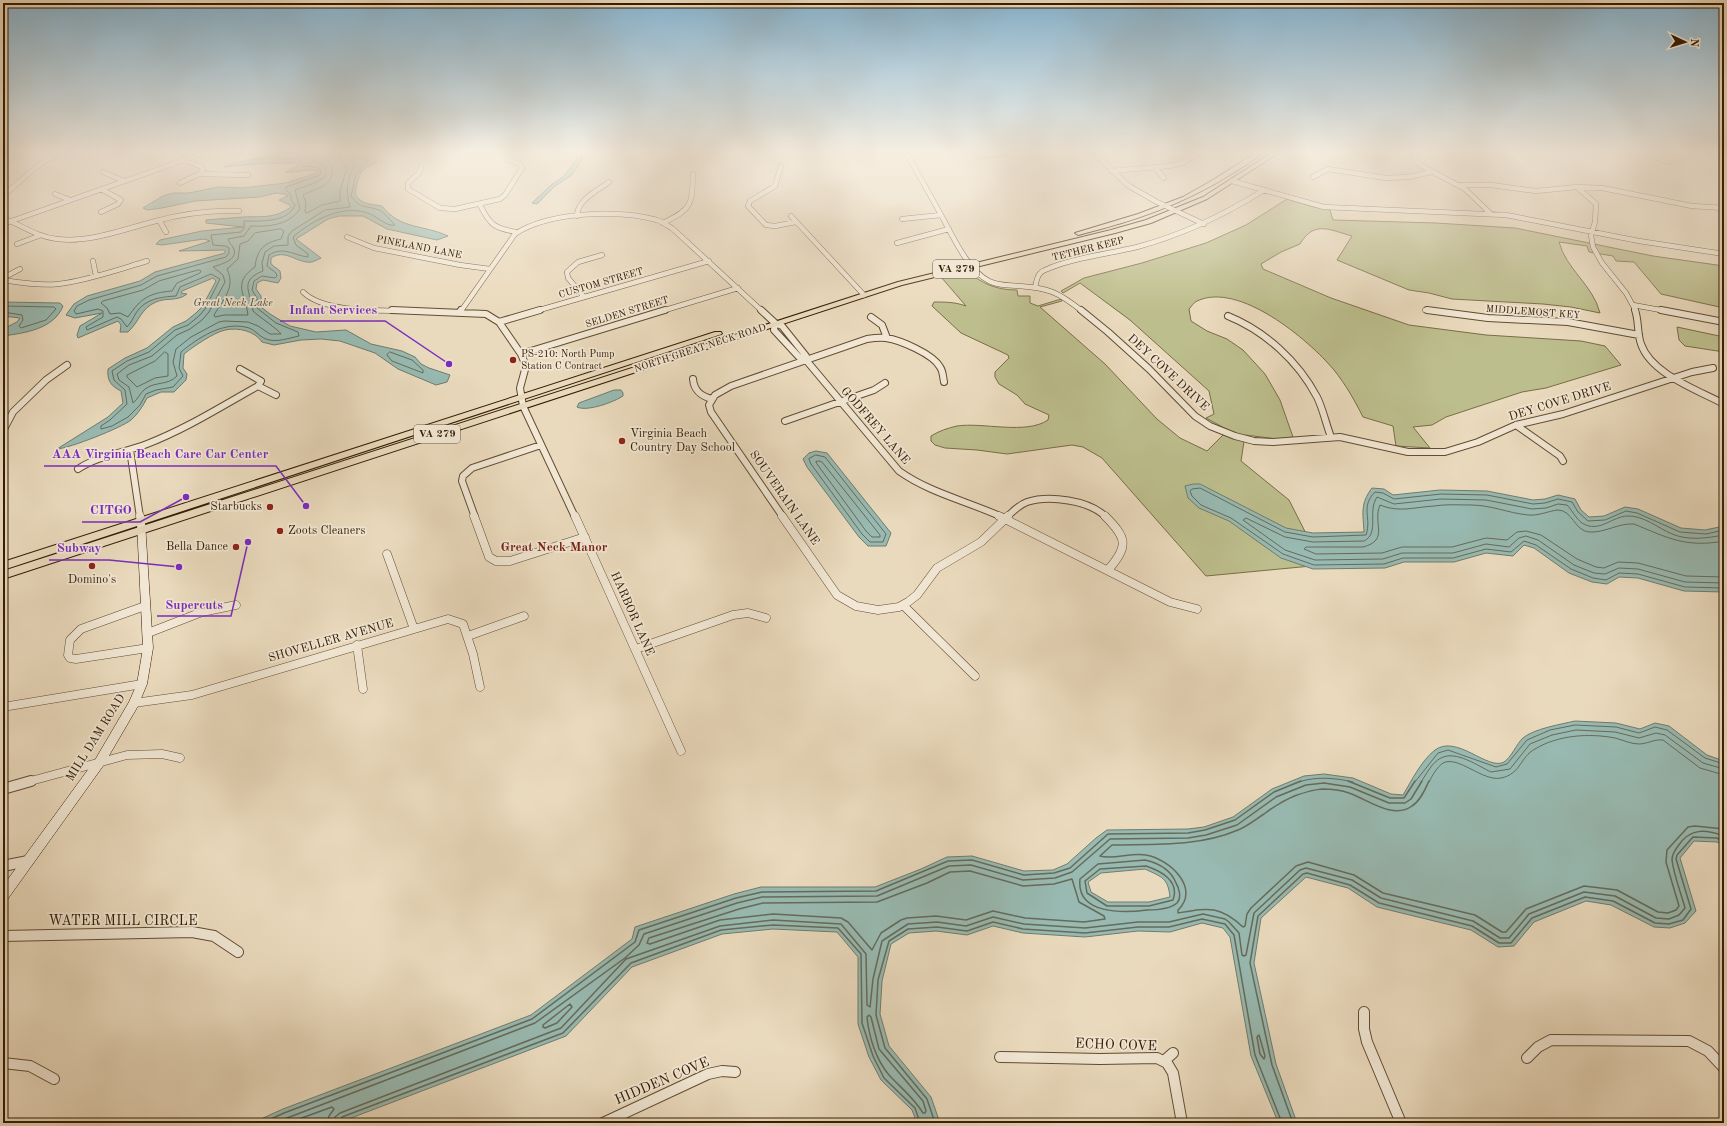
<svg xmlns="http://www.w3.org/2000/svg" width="1727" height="1126" viewBox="0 0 1727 1126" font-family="'Old Standard TT',serif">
  <rect width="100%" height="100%" fill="#eadabd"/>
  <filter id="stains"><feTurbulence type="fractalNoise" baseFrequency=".005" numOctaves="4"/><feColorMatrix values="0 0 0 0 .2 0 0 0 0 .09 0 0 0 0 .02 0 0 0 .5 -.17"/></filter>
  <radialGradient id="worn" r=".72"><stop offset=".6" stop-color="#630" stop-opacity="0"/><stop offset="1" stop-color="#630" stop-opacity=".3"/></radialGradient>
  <path fill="#bdbe8d" stroke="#796d48" d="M974 152H1006L1009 156 979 159Z
    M1287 199 1314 207 1330 210 1333 220 1436 223 1515 228 1653 256 1724 266V308L1661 294 1634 262 1616 261 1613 256 1589 252 1587 246 1559 242C1566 269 1593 285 1600 313L1571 307 1543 304 1452 299 1429 293 1409 290 1337 260 1352 236C1330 230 1314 220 1300 244L1281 252 1261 264 1263 269 1331 298 1409 325 1486 335 1581 341 1605 346 1621 365 1546 388 1522 392 1446 417 1432 425 1413 427 1430 448 1396 446 1393 426 1363 417C1355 401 1346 385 1334 370 1309 340 1239 281 1197 301 1194 302 1191 307 1189 309L1191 321 1207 331 1227 339 1243 350 1265 374 1280 400 1293 437 1278 439 1245 435 1241 461 1289 500 1322 565 1206 576 1102 458 1083 447 1072 445 1007 454 977 450 945 448 935 445 931 441V436C939 431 948 428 957 426 983 422 1026 435 1048 420L1049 415 1025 404 1017 395 999 384 995 377V372L1009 358 1008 355 961 333 932 306 934 302C945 302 955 302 966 306L941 277 967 270C981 284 997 290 1017 290L1018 296H1030V303L1038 306 1061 299 1062 301 1040 307 1105 364 1157 419 1180 438 1207 451 1228 430 1206 418 1214 414 1209 391 1130 320 1080 283 1063 293 1061 291 1084 278 1142 263 1206 243 1246 225Z
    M1677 327 1724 337V352L1685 346 1679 340Z"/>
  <path fill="#98bab2" stroke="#707b6c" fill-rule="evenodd" d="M3 152H28L3 166Z
    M270 152H349L375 159 377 161C373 166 367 166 363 170 358 176 356 187 355 194 361 205 371 204 382 206 401 230 422 224 448 236L437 240 387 229 363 216H339L328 219 296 239 321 258C319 259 315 261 312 262 297 264 286 248 271 258V264L280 271 281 278 278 283 263 280 257 283 256 289 261 296V307L270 314 290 326 316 332 346 330 371 344 402 351 415 357 421 364 429 368 450 375 447 382 436 385 398 369 375 353 340 341 321 339 301 340 274 345 262 342C255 331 238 327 225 330 213 333 194 346 184 354L183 368 187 374 186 380 174 392H161L147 398C143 406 138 414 131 420 121 428 70 448 57 449L108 417 123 403 121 391C111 386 107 381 108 369L125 358 147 348 173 327 186 321 196 313 202 307 216 281 213 278 182 291 181 293 187 294C177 302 167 297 156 302 141 308 139 322 128 332H120L121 325 118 321 78 338 77 335 80 326 102 313 75 318 66 315 74 304 87 296 140 281 155 272 225 253V250L179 251 210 241 204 239 162 245 156 244 160 240 202 231 243 227 206 223V220C218 219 231 218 243 217 263 216 274 219 291 207L290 205 279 200 288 196 284 194 276 193 260 197 195 201 162 208 147 210 143 208 163 196 173 193H189L219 187 242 188 286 183 311 175 319 171C307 168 297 173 285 172L298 166 297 163 257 164 224 167 234 163 276 155Z
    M572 152 580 153 583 158 572 175 555 186 537 204 532 203 551 185 564 176 576 160 577 156Z
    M3 302 60 303 63 306C54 329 25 333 3 336V329L17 322 20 318 3 316Z
    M614 390H621L623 393V396C614 402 587 412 577 407L579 403Z
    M816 451 827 453 891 533 886 546H868L859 537 807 467 803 459 809 453Z
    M1193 484H1200L1286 528 1313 533 1364 532C1363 513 1360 504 1372 488L1384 489 1393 495 1440 490 1487 491 1533 500 1545 499 1558 495 1575 499 1581 510 1589 517 1604 516 1625 507 1638 509 1681 528 1705 530 1724 526V592L1684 591 1638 578 1619 577 1607 584 1592 582 1569 573 1534 548 1524 545 1513 556 1486 553 1454 562H1404L1385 568 1313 569 1281 558 1229 521 1199 508 1188 498 1185 486Z
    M1575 721 1616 723 1640 729 1655 723 1669 726 1707 755 1724 761V846L1717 842 1694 841 1680 858 1696 911 1685 923 1670 928 1654 927 1611 905 1586 901 1534 922 1514 946 1498 947 1471 930 1377 907 1348 888 1306 877 1261 918 1254 963 1276 1064 1297 1123 1278 1122 1251 1056 1230 937 1223 928 1202 923 1170 932 1138 931 1085 937 1023 933 993 926 967 935 936 931 909 933 891 944 882 981 880 1014 889 1046 931 1097 940 1123H917L912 1110 881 1080 869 1057 858 1024V957L837 932 773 929 722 934 632 967 566 1036 338 1123H252L283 1109 531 1015 632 939 635 927 734 894 761 887H875L921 869 947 857 972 856 1024 871 1053 870 1067 864 1096 838 1107 830 1188 829 1204 827 1233 817 1272 789 1304 776 1324 774 1353 778 1391 794 1403 795C1412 780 1421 761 1435 750 1457 734 1488 771 1504 762 1511 758 1517 743 1523 738 1533 729 1562 724 1575 721ZM1145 869C1162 877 1168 878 1170 897L1149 902H1108L1091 892 1088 882 1101 873Z"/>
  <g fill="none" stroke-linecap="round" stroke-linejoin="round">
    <path stroke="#666b5a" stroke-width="1" d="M278 152 280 159H298L303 166 318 167 321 170 320 175 286 187V190L291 195V200L295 205C288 223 260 221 244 221V229L241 232 211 235 213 245 225 246 229 248V253L226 257 157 276 141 285 89 300 77 306 74 311 76 314 98 309 103 311V317L86 327 87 330 117 317 121 319 127 327C131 323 133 318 136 313 145 299 160 297 176 296L180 287 211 274 220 279 205 309 199 316 188 325 175 330 149 352 127 361 112 371 114 380 125 390 127 404 110 420 101 426V429L112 426 128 417 140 405 146 394 156 390 173 387 183 376 179 368 181 352C198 338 222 322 245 327 254 328 258 336 266 339 276 343 289 338 299 336L298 332 276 323 257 308V298L252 290 254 281 262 276 275 278 277 276 276 273 267 266 269 255C283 246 293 255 308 257V254L296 245 293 237C312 220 345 203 370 214 378 217 387 227 395 225 390 220 384 212 379 210 365 205 360 209 351 196L356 174 367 162 366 160 353 157 351 152
      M283 152 285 154H300C309 162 319 160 326 169L325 177 315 183 295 190 300 209C289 225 269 227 251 226L244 236 228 239C229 243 231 244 233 247 240 260 221 264 213 267L223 275 225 282 209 312 202 320 190 329 177 335 152 356 129 365 117 374 119 380 129 387 133 403C138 399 140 393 145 389 156 381 167 386 177 376L173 362 176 349 191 337 219 322 224 321 248 322 258 326 270 334H281C279 330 258 316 253 311 251 292 238 281 263 271L262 263 265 252 274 246 288 245V236L292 231 325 210 350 207C346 191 346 180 355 165L347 159 345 152
      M308 152C313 156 320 154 326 159 329 161 331 165 332 170 334 186 314 189 303 195L306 203 305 212 307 213 322 205 340 201V191L347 168 341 160 339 152
      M281 229 284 231 281 239C264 243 257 249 255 267 232 283 245 293 248 315H224L215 317 214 315C223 300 236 287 227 269L238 259 240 244 248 241 255 233Z
      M199 270 201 271 200 273 177 283 172 291C149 293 141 298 128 317L120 313 110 314 107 308 101 303 103 301 143 290 159 281Z
      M3 306 54 307 56 309 46 320 21 328 19 326 23 320 22 315 3 312
      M165 352 168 354V376L155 378 137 387 127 377V375L155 361Z
      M390 352 412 360 423 370V373L392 361 387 355Z
      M816 455 825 457 886 534 883 542H870L862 534 811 464 809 459Z
      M819 461 822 462 880 535V537H872L866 531 817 464 816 462Z
      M1724 530 1706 534 1680 532 1637 513 1626 511 1605 520 1588 521 1578 512 1572 502 1558 499 1545 503 1533 504 1487 495 1441 494 1394 499 1383 493 1375 492C1360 507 1372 518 1366 535L1313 537 1285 532 1200 488 1192 489 1190 491 1192 496 1201 505 1231 518 1283 554 1314 565 1384 564 1403 558H1453L1486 549 1511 552 1524 541 1536 545 1571 569 1593 578 1606 580 1619 573 1638 574 1685 587 1724 588
      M1724 535C1707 538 1689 541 1672 534 1658 528 1643 515 1627 516 1612 517 1601 531 1586 525 1577 522 1573 511 1567 505L1558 504 1546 508 1532 509 1486 500 1441 499 1394 504 1377 497C1367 512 1380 533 1364 541L1313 542 1285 537 1246 518 1243 520 1285 550 1315 560 1383 559 1402 553H1453L1486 544 1509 547 1519 538 1526 536 1538 540 1574 565 1594 573 1605 574 1619 568 1638 569 1685 582 1724 583
      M1724 541C1686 548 1668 538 1634 524 1618 523 1605 533 1589 532 1575 531 1572 510 1558 510 1548 511 1539 516 1528 515 1508 513 1491 505 1471 505 1459 505 1446 504 1434 506 1415 507 1399 513 1380 505 1372 523 1390 540 1363 547H1306L1304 549 1316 554 1382 553 1402 547H1452L1486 538 1507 540 1517 532 1526 531 1541 535 1577 559 1596 567 1604 568 1618 562 1638 563 1686 576 1724 577
      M1299 782C1316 776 1336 778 1353 782
      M1415 782 1438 753 1448 750 1496 767 1507 764 1527 740 1550 730 1575 725 1616 727 1639 733 1655 727 1667 730 1705 758 1724 764
      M1421 782C1426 775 1432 762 1441 758 1456 750 1478 766 1491 772L1510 769 1530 744 1552 735 1576 730 1615 732 1639 738 1656 733 1665 735 1703 763 1724 769
      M1429 782C1432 776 1437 767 1443 763 1458 755 1483 782 1501 778 1521 774 1520 757 1535 749 1558 735 1589 733 1615 738 1623 740 1631 744 1639 744 1647 744 1654 739 1663 740L1700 768 1724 775"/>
    <path stroke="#666b5a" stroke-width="1.5" d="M1348 781 1390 798H1404L1415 781
      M1429 781C1425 790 1420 801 1412 806 1393 820 1367 799 1349 793 1341 790 1331 789 1322 789 1301 791 1281 801 1264 814 1256 819 1248 826 1238 830 1198 847 1155 844 1112 845L1100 856C1113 860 1132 852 1146 855 1169 859 1201 888 1178 910V913C1208 908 1219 905 1243 927L1245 926 1247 914 1251 908 1296 866 1308 862 1354 875 1383 893 1475 915 1502 932H1506L1526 909 1584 886 1617 890 1658 912 1668 913 1676 910 1679 906 1666 862 1667 850 1688 827 1695 826 1724 829
      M1145 860C1158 863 1171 870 1176 883 1179 888 1182 898 1177 903 1170 909 1156 910 1147 910 1124 913 1076 915 1080 879L1098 864Z
      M1146 866C1161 871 1180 881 1173 900L1149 906H1107L1087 893 1085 881 1100 869Z
      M970 871 1023 886 1054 884 1072 879 1079 902 1104 916 1105 919 1084 922 1025 918 993 911 966 920 936 916 907 918 901 920 881 933 872 950 848 922 841 918 773 914 720 920 650 944 647 943 649 938 739 909 763 903 877 902 927 883 950 872Z
      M570 1004 572 1007 557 1023 545 1028 543 1027V1025Z
      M869 1015 871 1017 879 1049 923 1101 926 1111 925 1113H923C914 1098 901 1088 889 1075 876 1060 869 1037 867 1017Z
      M1259 1035 1265 1056 1264 1059 1260 1054 1257 1037Z
      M262 1123 284 1113 532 1019 635 942 639 930 736 898 762 892 876 891 948 861 972 860 1024 875 1054 873 1070 868 1108 834 1188 833 1205 830 1235 820 1274 792 1301 781
      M274 1123 535 1023 625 958 639 945 644 934 737 903 762 897 877 896 949 866 971 865 1023 880 1055 878 1072 872 1110 839 1188 838 1206 835 1237 825 1276 797 1306 785 1324 783 1350 787 1389 803H1405L1411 799 1422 781
      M288 1123 332 1107 334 1109 329 1116 328 1123
      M334 1123 335 1117 340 1113 561 1028 626 959 720 926 773 920 841 924 866 954 867 1005 870 1007 873 979 882 941 908 924 937 922 966 926 993 917 1024 924 1085 928 1138 922H1169L1203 914 1225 919 1229 922 1239 933 1242 955 1244 956 1246 955 1254 913 1300 870 1306 868 1352 880 1381 898 1473 921 1500 938H1509L1529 914 1584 892 1615 896 1656 918 1669 919 1679 915 1685 908C1681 893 1674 876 1672 860 1672 855 1675 850 1678 846 1690 828 1705 829 1724 836
      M339 1123 342 1117 563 1033 631 963 721 930 773 925 838 928 861 954 862 1023 873 1056 884 1078 915 1108 920 1123
      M935 1123 927 1099 885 1048 876 1015 878 980 889 941 908 929 937 927 967 931 993 922 1023 929 1085 933 1138 927H1169L1202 919 1225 924 1234 935 1255 1055 1282 1123
      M1293 1123 1272 1065 1250 963 1258 916 1303 874 1307 873 1350 885 1379 903 1472 926 1499 943H1511L1532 918 1585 897 1613 901 1655 923 1669 924 1683 920 1691 909 1676 859 1677 855 1693 837 1717 838 1724 842"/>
    <defs>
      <path id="street-far3" d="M165 152 202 167 203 170 199 174 180 183
        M906 152C917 172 929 193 940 213 952 234 967 270 989 281 998 286 1009 285 1019 286 1049 288 1058 292 1082 311
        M1093 152 1129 186 1157 202 1204 224
        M1415 152V159L1420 165 1465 189 1491 214
        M1609 152H1640
        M1642 152 1668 162
        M1708 152 1724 157
        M781 166 775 186 750 201 748 206 766 225 775 226 796 222
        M421 167 419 173 408 183V189L440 208 455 209 500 199 505 195 522 168 520 164 509 160
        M1154 167 1164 178
        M1111 171 1169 166 1182 163 1201 152
        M103 172 124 181
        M199 174 248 175
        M1313 177 1328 169 1386 178 1408 177 1432 172
        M1232 181 1324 207 1506 215 1639 241 1724 254
        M1460 185H1491L1536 191 1577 187 1602 188 1692 206 1724 208
        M1577 187 1596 204 1595 222 1591 235 1593 247 1602 263 1626 293 1636 311
        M101 189 121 200 118 204 101 212
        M55 194 70 200
        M3 196 35 168 58 152
        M480 205C490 225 494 228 516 232
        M577 216C577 200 597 191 609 182
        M791 216 864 295
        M3 218C21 225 37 237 57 239 88 243 122 230 152 222 181 214 209 210 239 211
        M902 219 941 215
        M159 220 166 232
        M663 223C692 209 692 205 693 174
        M3 224 207 152
        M347 237 374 248 460 265 490 269
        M897 243 949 229
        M17 244 41 235
        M93 261 96 276
        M3 278 20 269
        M3 280C21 283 40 286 58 284 86 281 120 269 147 261
        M1035 287C1037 280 1037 273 1045 270 1071 258 1108 254 1137 247 1182 235 1224 215 1264 190
        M303 292C325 314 386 310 417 311
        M584 297 568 278 567 272 578 262 602 255
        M1633 305 1666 311
        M1425 310 1435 311
        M461 311 515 234C548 212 618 209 657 220 663 222 668 226 673 229L762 311
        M536 311 709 261
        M662 311 738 288"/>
      <path id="street-far2" d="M392 310 486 314 499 322 521 354 526 366 520 388 523 406 575 517
        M761 310 775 323 782 326 806 356V360
        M1081 310 1108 332 1149 369 1195 416 1210 426 1235 436 1254 441 1273 442 1340 437 1408 452H1445L1478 442 1516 425 1563 414 1692 372 1713 368
        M1427 310 1488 318 1568 322 1639 335
        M1635 310C1639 321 1637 333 1641 344 1651 374 1698 390 1724 404
        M1661 310 1724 322
        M460 312 461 310
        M1228 316C1265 331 1298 361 1317 397 1323 409 1326 424 1331 437
        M871 317 882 325 887 338
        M499 322 540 310
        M775 323 774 330 799 357 806 360 899 471C930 493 967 501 1002 517
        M521 354 665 310
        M240 369 261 381 258 386
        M693 379C694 391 701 396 712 399
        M258 386 276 395
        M785 421 874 390 885 383
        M1516 425 1560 456 1563 461
        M3 431 13 412 46 380 67 365
        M130 450 140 517
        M78 469C99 455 124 453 147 444 186 429 222 406 258 386
        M475 517 462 481 463 476 472 468 541 445
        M783 517 711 412 709 405 715 395 731 386 867 339C873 338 879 337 886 338 900 340 933 354 940 367 943 371 943 377 944 382
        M1007 517C1013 511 1019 505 1027 502 1049 495 1089 500 1106 517"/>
      <path id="street-far1" d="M140 516 141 523
        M474 516 489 557 496 561H510L585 537
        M575 516 681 751
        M782 516 837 595 856 606 878 610 899 607 908 602 917 595 937 568 981 542 1008 516
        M999 516 1170 602 1197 609
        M1105 516C1127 538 1129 546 1108 570
        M387 554 414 629
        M903 605 975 676
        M145 606 81 629 70 640 68 655 70 658 76 659 148 648
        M148 633 202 612 236 605
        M468 636 524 616
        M357 645 363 689
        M636 649 733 615 748 613 766 618
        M134 703 192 695 448 619 463 624 473 654 480 687
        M3 707 142 684
        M27 782 127 755 162 754 180 758"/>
      <path id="street" d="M3 789 31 781
        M3 866 28 861
        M3 936 192 932 214 936 238 952
        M1364 1012V1029L1367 1042 1401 1123
        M1000 1057 1100 1059 1157 1058 1167 1063 1173 1073 1182 1123
        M1527 1058 1538 1047 1551 1040 1689 1041 1708 1051 1724 1068
        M1164 1061 1173 1053
        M3 1063 30 1066 54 1079
        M603 1123 708 1074 722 1071 735 1072"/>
      <path id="secondary" d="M141 520 145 523 153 648 147 684 138 706 103 766 7 900 3 902V886L95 760 129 702 137 684 143 648 137 523Z"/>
      <path id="primary" d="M1257 152H1264C1255 160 1243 166 1233 173 1184 204 1135 221 1078 235L1075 233 1138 214 1183 197 1213 180Z
        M1273 152H1280L1207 199 1151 223 1115 233 902 285 3 579V571L898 282 1111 230 1146 220 1203 197Z
        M715 332H721L722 334 3 570V562Z"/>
    </defs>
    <use href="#street-far3" stroke="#624c32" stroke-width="5.5"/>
    <use href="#street-far2" stroke="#624c32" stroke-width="8"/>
    <use href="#street-far1" stroke="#624c32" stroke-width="9"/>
    <use href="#street" stroke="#624c32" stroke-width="12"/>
    <use href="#secondary" stroke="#351c03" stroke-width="1"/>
    <use href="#primary" stroke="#351c03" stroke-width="2"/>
    <use href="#street-far3" stroke="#f1e7d4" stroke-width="4.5"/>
    <use href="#street-far2" stroke="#f1e7d4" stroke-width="6"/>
    <use href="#street-far1" stroke="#f1e7d4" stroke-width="8"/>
    <use href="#street" stroke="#f1e7d4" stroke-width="10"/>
    <use href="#secondary" fill="#f1e7d4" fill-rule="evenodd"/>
    <use href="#primary" fill="#eadabd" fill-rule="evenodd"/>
  </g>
  <linearGradient id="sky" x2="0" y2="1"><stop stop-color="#88b6d2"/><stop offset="0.49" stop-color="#f6eee1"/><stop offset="1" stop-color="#f6eee1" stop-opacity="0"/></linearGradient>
  <rect width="1727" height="310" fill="url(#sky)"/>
  <g fill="#8f2418" stroke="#f1e7d4" stroke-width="1.5">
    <circle cx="513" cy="360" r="4"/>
    <circle cx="622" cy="441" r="4"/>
    <circle cx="270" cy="507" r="4"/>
    <circle cx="280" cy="531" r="4"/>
    <circle cx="236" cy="547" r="4"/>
    <circle cx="92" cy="566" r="4"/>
  </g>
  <g text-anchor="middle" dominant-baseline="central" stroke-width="3.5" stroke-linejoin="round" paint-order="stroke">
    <g font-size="10" fill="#351c03" stroke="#f1e7d4">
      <text transform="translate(419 247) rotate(11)">PINELAND LANE</text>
      <text transform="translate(1088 249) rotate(-14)">TETHER KEEP</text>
      <text transform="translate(601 283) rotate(-16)">CUSTOM STREET</text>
      <text transform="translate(627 312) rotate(-17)">SELDEN STREET</text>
      <text transform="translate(1533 312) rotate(4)">MIDDLEMOST KEY</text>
      <text transform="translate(700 348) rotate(-18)">NORTH GREAT NECK ROAD</text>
    </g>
    <g font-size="10" fill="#351c03" stroke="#f1e7d4" text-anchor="start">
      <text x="521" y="354">PS-210: North Pump<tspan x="521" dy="12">Station C Contract</tspan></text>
    </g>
    <g fill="#f1e7d4" stroke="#6d5942" stroke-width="1">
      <rect x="933" y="260" width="46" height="18" rx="3"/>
      <rect x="414" y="425" width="46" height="18" rx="3"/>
    </g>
    <g font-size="11" font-weight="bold" fill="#351c03">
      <text x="956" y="269">VA 279</text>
      <text x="437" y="434">VA 279</text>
    </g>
    <g font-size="11" font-style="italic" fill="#534b38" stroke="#f1e7d4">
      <text x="233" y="303">Great Neck Lake</text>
    </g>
    <g font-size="12" fill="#351c03" stroke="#f1e7d4">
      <text transform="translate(1168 373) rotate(43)">DEY COVE DRIVE</text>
      <text transform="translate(1560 402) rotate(-17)">DEY COVE DRIVE</text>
      <text transform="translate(875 426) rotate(49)">GODFREY LANE</text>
      <text transform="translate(784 498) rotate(55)">SOUVERAIN LANE</text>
      <text transform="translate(632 614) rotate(66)">HARBOR LANE</text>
      <text transform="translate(331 641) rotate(-16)">SHOVELLER AVENUE</text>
      <text transform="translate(96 738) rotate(-58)">MILL DAM ROAD</text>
    </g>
    <g font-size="12" fill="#351c03" stroke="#f1e7d4" text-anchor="start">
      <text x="630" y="434">Virginia Beach<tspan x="630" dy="14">Country Day School</tspan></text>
      <text x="262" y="507" text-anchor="end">Starbucks</text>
      <text x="288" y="531">Zoots Cleaners</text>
      <text x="228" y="547" text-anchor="end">Bella Dance</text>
      <text x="92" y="580" text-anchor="middle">Domino's</text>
    </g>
    <g font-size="13" font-weight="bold" fill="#7a1f14" stroke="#f1e7d4">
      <text x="554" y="547">Great Neck Manor</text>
    </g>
    <g font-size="14" fill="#351c03" stroke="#f1e7d4">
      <text x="123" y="921">WATER MILL CIRCLE</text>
      <text transform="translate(1116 1045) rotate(2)">ECHO COVE</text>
      <text transform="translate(662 1081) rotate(-23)">HIDDEN COVE</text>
    </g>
  </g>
  <path fill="none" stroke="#7b2cbf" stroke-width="1.5" d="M449 364L385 321H280M306 506L276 466H44M186 497L140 522H82M179 567L109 560H49M248 542L231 616H157"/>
  <g fill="#7b2cbf" stroke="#f1e7d4" stroke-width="1.5">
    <circle cx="449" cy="364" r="4"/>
    <circle cx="306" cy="506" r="4"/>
    <circle cx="186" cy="497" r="4"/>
    <circle cx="179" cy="567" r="4"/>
    <circle cx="248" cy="542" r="4"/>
  </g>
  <g font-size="13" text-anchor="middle" font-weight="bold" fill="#7b2cbf" stroke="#f1e7d4" stroke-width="3.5" stroke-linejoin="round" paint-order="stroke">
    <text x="333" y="314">Infant Services</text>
    <text x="160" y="458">AAA Virginia Beach Care Car Center</text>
    <text x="111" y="514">CITGO</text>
    <text x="79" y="552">Subway</text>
    <text x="194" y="609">Supercuts</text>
  </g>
  <rect width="1727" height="1126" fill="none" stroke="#eadabd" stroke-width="16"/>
  <rect x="4" y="4" width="1719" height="1118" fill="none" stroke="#351c03" stroke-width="2"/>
  <rect x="8" y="8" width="1711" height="1110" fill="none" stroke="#351c03"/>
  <g transform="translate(1685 42) rotate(94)" stroke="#f1e7d4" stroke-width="3" paint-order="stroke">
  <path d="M0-3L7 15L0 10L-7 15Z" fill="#351c03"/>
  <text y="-6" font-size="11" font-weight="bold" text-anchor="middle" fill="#351c03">N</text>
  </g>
  <rect width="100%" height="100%" filter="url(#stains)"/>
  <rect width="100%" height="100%" fill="url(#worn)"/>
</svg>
